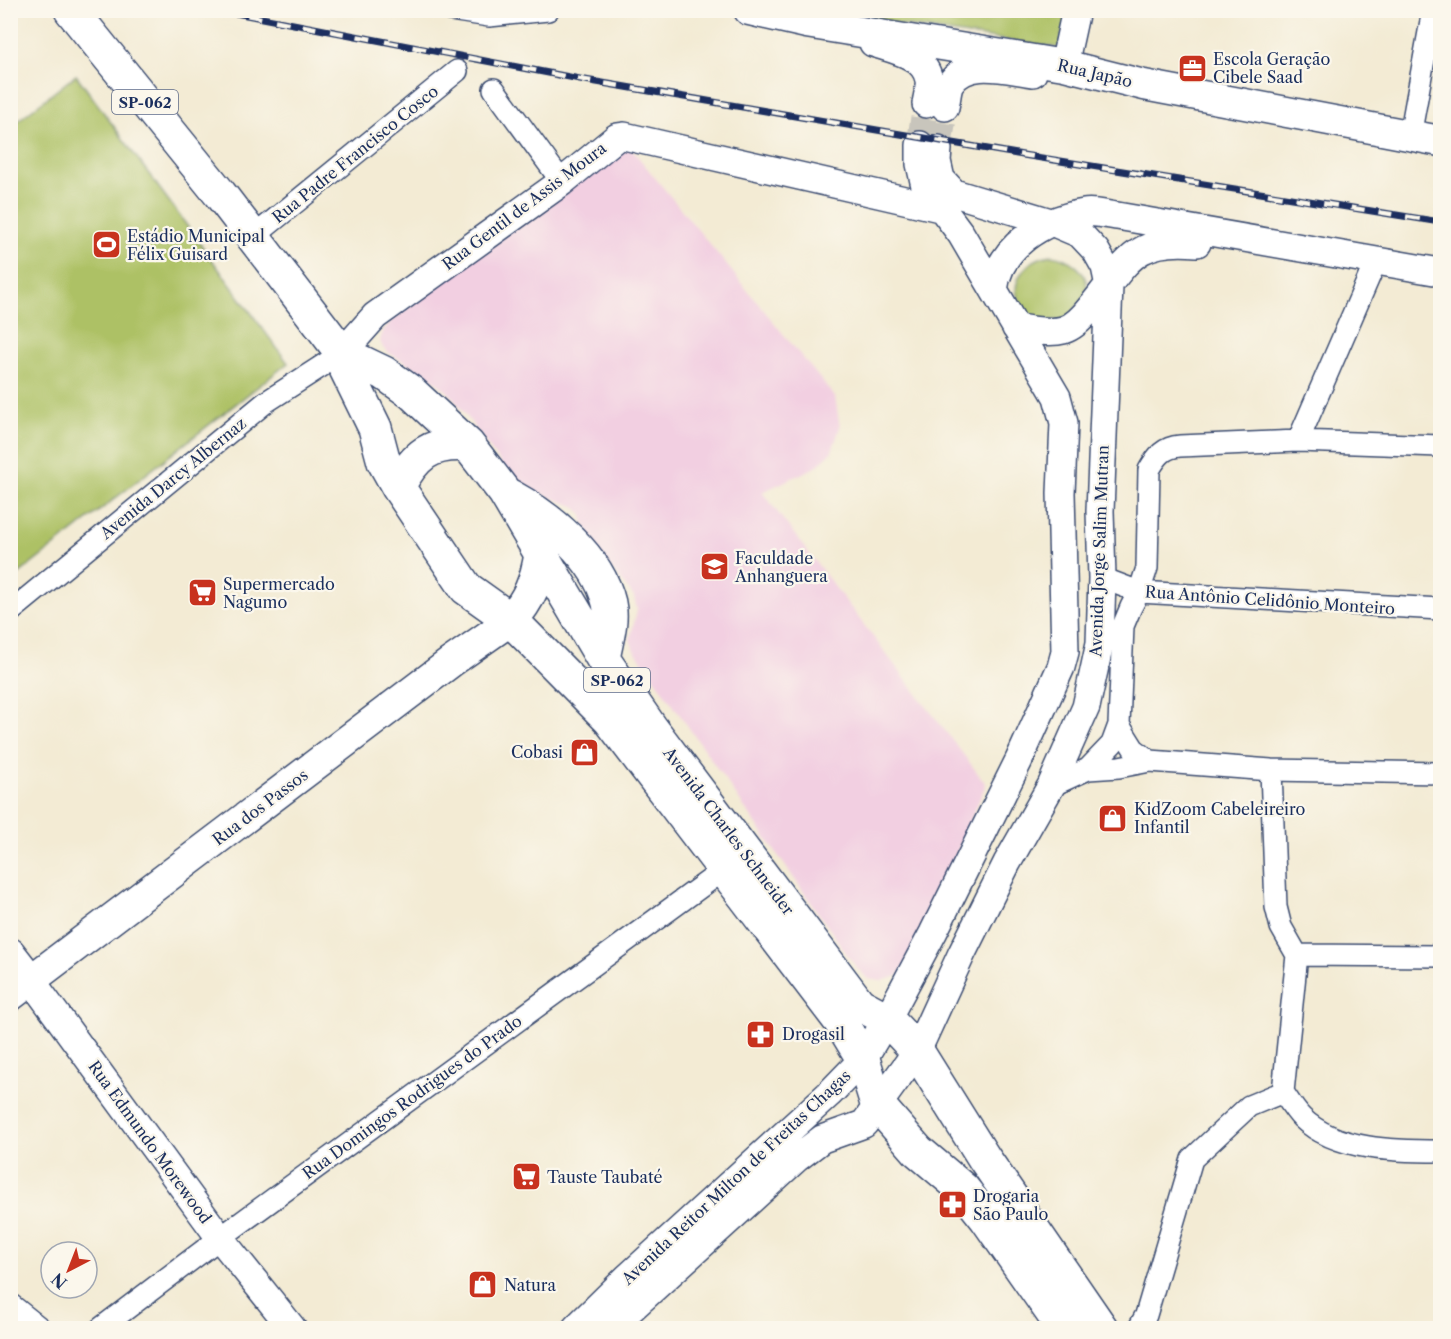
<svg xmlns="http://www.w3.org/2000/svg" width="1451" height="1339" viewBox="0 0 1451 1339" font-family="'Libre Caslon Text',serif">
  <rect width="100%" height="100%" fill="#fbf7ec"/>
  <filter id="ink" filterUnits="userSpaceOnUse"><feTurbulence type="fractalNoise" baseFrequency=".0167" numOctaves="2"/><feDisplacementMap in="SourceGraphic" scale="12" xChannelSelector="R" yChannelSelector="G"/><feConvolveMatrix kernelMatrix="1 2 1 2 8 2 1 2 1" color-interpolation-filters="sRGB"/></filter>
  <filter id="wash" filterUnits="userSpaceOnUse"><feTurbulence type="fractalNoise" baseFrequency=".008" numOctaves="4" result="noise"/><feDisplacementMap in="SourceGraphic" scale="24" xChannelSelector="R" yChannelSelector="G"/><feGaussianBlur stdDeviation="1.35" result="paint"/><feColorMatrix in="noise" values="0 0 0 0 0 0 0 0 0 0 0 0 0 0 0 0 0 1.4 0 .05"/><feComposite in="paint" operator="in"/></filter>
  <g filter="url(#wash)">
    <rect width="100%" height="100%" fill="#f3ebd4"/>
    <path fill="#f2cfe1" d="M625 141 835 397 840 427 832 451 816 467 762 492 986 784 913 956 898 976 881 981 868 979 856 967 633 648 630 639 637 610 634 597 617 575 599 559 590 544 581 513 574 506 524 488 513 480 451 395 433 379 389 353 383 348 380 341 383 331 392 320Z"/>
    <path fill="#adc165" stroke="#647862" stroke-width="1.5" d="M803 11H1067L1059 48Z
      M76 75 288 363 11 580V126Z
      M1051 255C1067 257 1091 271 1086 292 1083 301 1072 312 1067 320 1057 320 1043 322 1034 319 1029 317 1024 310 1021 305 1007 281 1027 259 1051 255Z"/>
  </g>
  <g filter="url(#ink)">
    <g fill="none" stroke-linecap="round" stroke-linejoin="round">
      <path stroke="#c8c5bc" stroke-width="27" stroke-dasharray="27 14" stroke-linecap="butt" d="M920 145 926 104
        M938 149 945 107"/>
      <defs>
        <path id="minor" d="M450 10 489 16 548 10
          M494 89 562 182
          M1410 136 1433 10
          M252 238 457 71
          M1298 441 1376 261
          M1102 578 1139 592 1440 609
          M10 612 266 402 342 353
          M1119 725 1134 749 1150 761
          M1088 769 1112 744 1119 725 1123 626 1131 607 1139 592 1147 568 1149 470C1157 456 1164 447 1180 446L1298 441 1440 446
          M1271 770 1276 907 1281 927 1297 955 1283 1092
          M1051 786 1088 769 1119 767 1150 761 1271 770 1440 773
          M1297 955 1440 956
          M1283 1092C1289 1101 1295 1111 1302 1118 1336 1151 1397 1151 1440 1151
          M10 1304 40 1328
          M101 1328 220 1238 725 869
          M1139 1328 1146 1315 1192 1159 1249 1106 1283 1092"/>
        <path id="tertiary" d="M873 43C894 50 925 55 929 80 930 87 927 97 926 104
          M1064 65 1076 10
          M945 107C947 99 947 90 950 84 967 57 1007 70 1033 73
          M994 290C999 246 1043 220 1084 213 1094 211 1107 215 1117 216L1440 272
          M1016 328C1030 329 1049 334 1063 330 1074 327 1084 316 1091 307 1128 263 1132 237 1197 243
          M342 353 375 316 562 182 617 137 624 136 944 209
          M31 980 220 1238 292 1328
          M576 1328 629 1276 829 1094 863 1059 887 1019 933 933 1019 760 1061 667 1065 652 1061 493 1064 423 1057 397 961 234 925 186 920 164V145
          M610 1328 797 1158 822 1139 864 1124 917 1051 962 953 1007 863 1051 786 1086 707 1100 643 1102 578 1100 511 1109 286 1105 267 1096 251 1080 234 1054 223 954 193 941 179 937 161 938 149"/>
        <path id="secondary" d="M749 10 806 23 1064 65 1144 85 1440 141
          M10 953 31 980
          M10 996 451 662 511 620"/>
        <path id="primary" d="M71 10 220 194 342 353 346 369 375 428 384 462 398 487 466 588 511 620 610 720 840 1021 863 1059 877 1104 918 1151 963 1189 986 1218 1063 1328
          M342 353 384 373 412 393 468 445 505 493 603 659 651 728 859 1004 887 1019 917 1051 984 1158 1101 1328
          M398 487C415 455 430 442 468 445
          M510 496C550 518 598 557 609 603 613 621 606 641 603 659
          M511 620C529 600 537 581 541 554"/>
      </defs>
      <use href="#minor" stroke="#3b4b70" stroke-width="24"/>
      <use href="#tertiary" stroke="#3b4b70" stroke-width="30"/>
      <use href="#secondary" stroke="#3b4b70" stroke-width="33"/>
      <use href="#primary" stroke="#3b4b70" stroke-width="36"/>
      <use href="#minor" stroke="#fff" stroke-width="21"/>
      <use href="#tertiary" stroke="#fff" stroke-width="27"/>
      <use href="#secondary" stroke="#fff" stroke-width="30"/>
      <use href="#primary" stroke="#fff" stroke-width="33"/>
      <defs>
        <path id="rail" d="M220 10 585 80 1023 155 1440 222"/>
      </defs>
      <use href="#rail" stroke="#1b2f5e" stroke-width="7"/>
      <use href="#rail" stroke="#fbf7ec" stroke-width="4.5" stroke-dasharray="14" stroke-linecap="butt"/>
    </g>
  </g>
  <defs>
    <symbol id="office-square" viewBox="-11 -11 22 22"><rect x="-9" y="-9" width="18" height="18" rx="4" fill="#c8321e" stroke="#fbf7ec"/><path d="M-6-3h4V-5.5h4V-3h4V5H-6ZM-1-4.5V-3h2v-1.5ZM-6 0V1H6V0Z" fill="#fff"/></symbol>
    <symbol id="stadium-square" viewBox="-11 -11 22 22"><rect x="-9" y="-9" width="18" height="18" rx="4" fill="#c8321e" stroke="#fbf7ec"/><path d="M0-5a6.5 5 0 1 0 0 10a6.5 5 0 1 0 0-10ZM-3.5-1.8h7v3.6h-7Z" fill="#fff"/></symbol>
    <symbol id="university-square" viewBox="-11 -11 22 22"><rect x="-9" y="-9" width="18" height="18" rx="4" fill="#c8321e" stroke="#fbf7ec"/><path d="M0-5L7-2L0 1L-7-2ZM-4 1L0 2.5L4 1V4Q0 6-4 4Z" fill="#fff"/></symbol>
    <symbol id="supermarket-square" viewBox="-11 -11 22 22"><rect x="-9" y="-9" width="18" height="18" rx="4" fill="#c8321e" stroke="#fbf7ec"/><path d="M-6-5.5h2.5l.6 2H6L4.5 2H-2.5L-4.4-4H-6ZM-1.5 3.2a1.3 1.3 0 1 0 .1 0ZM3 3.2a1.3 1.3 0 1 0 .1 0Z" fill="#fff"/></symbol>
    <symbol id="shop-square" viewBox="-11 -11 22 22"><rect x="-9" y="-9" width="18" height="18" rx="4" fill="#c8321e" stroke="#fbf7ec"/><path d="M-5-2.5h2.3a2.7 3.5 0 0 1 5.4 0H5L5.5 6h-11ZM-1.5-2.5h3a1.5 2.3 0 0 0-3 0Z" fill="#fff"/></symbol>
    <symbol id="pharmacy-square" viewBox="-11 -11 22 22"><rect x="-9" y="-9" width="18" height="18" rx="4" fill="#c8321e" stroke="#fbf7ec"/><path d="M-2-6h4v4h4v4h-4v4h-4v-4h-4v-4h4Z" fill="#fff"/></symbol>
  </defs>
  <g fill-rule="evenodd">
    <use href="#office-square" x="1176" y="52" width="33" height="33"/>
    <use href="#stadium-square" x="90" y="228" width="33" height="33"/>
    <use href="#university-square" x="698" y="550" width="33" height="33"/>
    <use href="#supermarket-square" x="186" y="576" width="33" height="33"/>
    <use href="#shop-square" x="568" y="736" width="33" height="33"/>
    <use href="#shop-square" x="1096" y="802" width="33" height="33"/>
    <use href="#pharmacy-square" x="744" y="1018" width="33" height="33"/>
    <use href="#supermarket-square" x="510" y="1160" width="33" height="33"/>
    <use href="#pharmacy-square" x="936" y="1188" width="33" height="33"/>
    <use href="#shop-square" x="466" y="1268" width="33" height="33"/>
  </g>
  <g text-anchor="middle" dominant-baseline="central" stroke-width="4.5" stroke-linejoin="round" paint-order="stroke">
    <g fill="#fbf7ec" stroke="#5e6b89" stroke-width="1.5">
      <rect x="112" y="90" width="66" height="24" rx="4.5"/>
      <rect x="584" y="668" width="66" height="24" rx="4.5"/>
    </g>
    <g font-size="15" font-weight="bold" fill="#1b2f5e">
      <text x="145" y="102">SP-062</text>
      <text x="617" y="680">SP-062</text>
    </g>
    <g font-size="16" fill="#1b2f5e" stroke="#fbf7ec" text-anchor="start">
      <text x="1213" y="59">Escola Geração<tspan x="1213" dy="18">Cibele Saad</tspan></text>
      <text x="127" y="236">Estádio Municipal<tspan x="127" dy="18">Félix Guisard</tspan></text>
      <text x="735" y="558">Faculdade<tspan x="735" dy="18">Anhanguera</tspan></text>
      <text x="223" y="584">Supermercado<tspan x="223" dy="18">Nagumo</tspan></text>
      <text x="563" y="752" text-anchor="end">Cobasi</text>
      <text x="1134" y="809">KidZoom Cabeleireiro<tspan x="1134" dy="18">Infantil</tspan></text>
      <text x="782" y="1034">Drogasil</text>
      <text x="547" y="1177">Tauste Taubaté</text>
      <text x="973" y="1196">Drogaria<tspan x="973" dy="18">São Paulo</tspan></text>
      <text x="504" y="1285">Natura</text>
    </g>
    <g font-size="16" fill="#1b2f5e" stroke="#fbf7ec">
      <text transform="translate(1095 73) rotate(13)">Rua Japão</text>
      <text transform="translate(355 154) rotate(-39)">Rua Padre Francisco Cosco</text>
      <text transform="translate(524 206) rotate(-37)">Rua Gentil de Assis Moura</text>
      <text transform="translate(173 478) rotate(-39)">Avenida Darcy Albernaz</text>
      <text transform="translate(1099 551) rotate(-88)">Avenida Jorge Salim Mutran</text>
      <text transform="translate(1270 600) rotate(4)">Rua Antônio Celidônio Monteiro</text>
      <text transform="translate(260 807) rotate(-37)">Rua dos Passos</text>
      <text transform="translate(729 831) rotate(53)">Avenida Charles Schneider</text>
      <text transform="translate(412 1097) rotate(-36)">Rua Domingos Rodrigues do Prado</text>
      <text transform="translate(150 1142) rotate(54)">Rua Edmundo Morewood</text>
      <text transform="translate(736 1177) rotate(-43)">Avenida Reitor Milton de Freitas Chagas</text>
    </g>
  </g>
  <rect width="1451" height="1339" fill="none" stroke="#fbf7ec" stroke-width="36"/>
  <g transform="translate(69 1270) rotate(222)"><circle r="28" fill="#fbf7ec" stroke="#a1a7b3" stroke-width="1.5"/>
  <path d="M0-4.5L10 22L0 15L-10 22Z" fill="#c8321e"/>
  <text y="-9" font-size="16" font-weight="bold" text-anchor="middle" fill="#1b2f5e">N</text>
  </g>
</svg>
